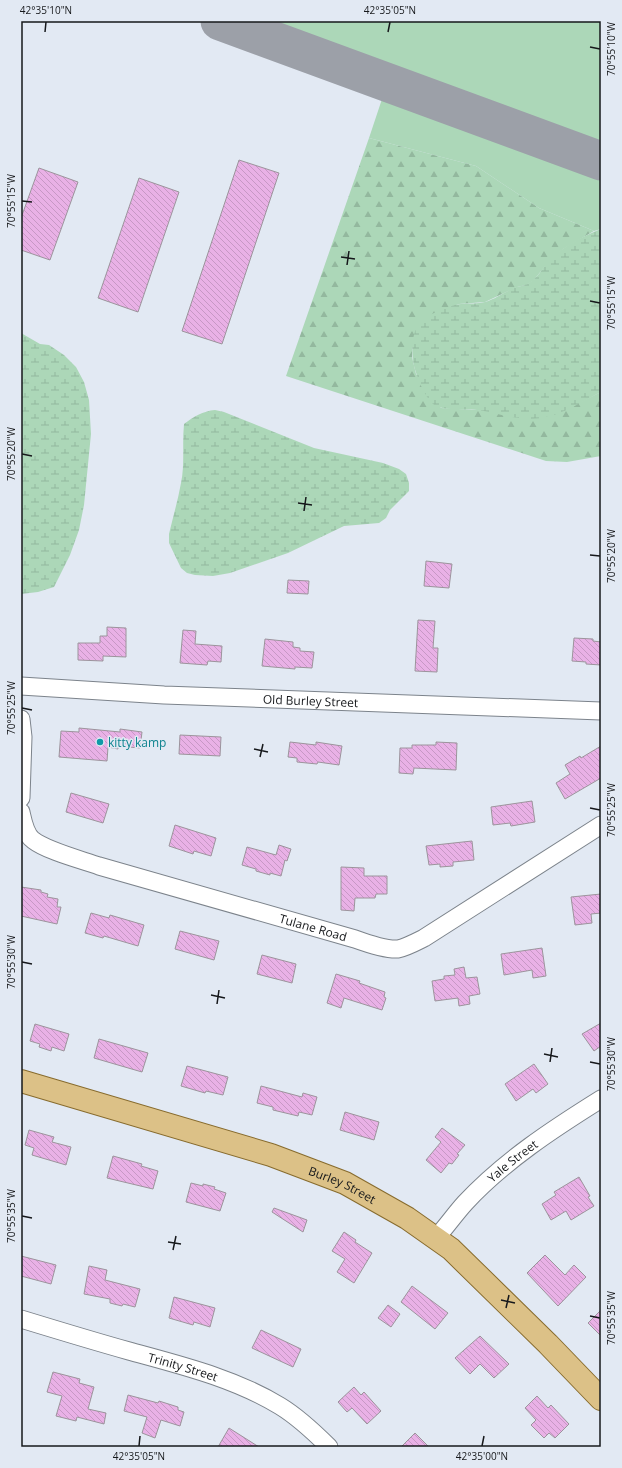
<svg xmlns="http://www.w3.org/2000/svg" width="622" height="1468" viewBox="0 0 622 1468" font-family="'Open Sans',sans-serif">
  <defs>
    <pattern id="forest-firs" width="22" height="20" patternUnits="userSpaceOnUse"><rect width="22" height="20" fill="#acd7b8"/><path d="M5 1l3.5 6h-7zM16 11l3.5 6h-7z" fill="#93b89e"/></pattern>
    <pattern id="wetland-marsh" width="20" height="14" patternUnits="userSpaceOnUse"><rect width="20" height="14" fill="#acd7b8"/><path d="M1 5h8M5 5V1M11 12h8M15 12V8" fill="none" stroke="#93b89e"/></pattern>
    <pattern id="building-back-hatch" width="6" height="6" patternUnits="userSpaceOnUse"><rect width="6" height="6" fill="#e9b1e6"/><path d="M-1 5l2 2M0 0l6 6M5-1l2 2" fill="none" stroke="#c798c5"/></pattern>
  </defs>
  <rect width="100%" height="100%" fill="#e2e9f3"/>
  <path fill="#acd7b8" d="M262 21H601V146L263 22Z
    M382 99 601 178V229L594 231 539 208 476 166 369 138Z"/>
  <path fill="url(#forest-firs)" d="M369 138 476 166 539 208 594 231 563 249 550 260 533 281 526 285 517 287 485 302 459 304 443 310 412 348V357L416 374 441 408 476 410 562 411 601 392V456L567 462 546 461 286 376Z"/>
  <path fill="url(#wetland-marsh)" d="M601 229V392C583 401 565 413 546 417 523 423 499 413 477 410 465 409 441 411 433 404 424 396 417 377 414 366 411 353 411 333 420 323 428 314 450 305 461 304 469 303 478 304 485 302 496 299 506 291 516 287 519 286 524 286 527 284 538 279 542 268 549 260 562 247 585 235 601 229Z
    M21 333 40 344 49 345 64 355 76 367 84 382 89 400 91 434 84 505 79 530 70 555 54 587 38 592 21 594Z
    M215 410 224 412 314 448 383 463 399 469 406 474 409 483V491L390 510 386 518 379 523 344 526 288 553 230 573 213 576 195 575 187 573 181 568 169 543V534C173 517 178 500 181 483 185 464 182 444 184 424 193 417 203 411 215 410Z"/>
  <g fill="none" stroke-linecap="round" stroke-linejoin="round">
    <path stroke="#9ca0a8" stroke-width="39" d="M220 21 601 161"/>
  </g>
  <path fill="url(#building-back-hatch)" stroke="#9c949c" d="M239 160 279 173 222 344 182 331Z
    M39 168 78 182 50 260 21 250V218Z
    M139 178 179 192 138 312 98 298Z
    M426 561 452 564 449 588 424 586Z
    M288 580 309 581 308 594 287 593Z
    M418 620 435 621 433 648H438L437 672 415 671Z
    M107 627 126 628V657L103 656V661L78 660V643H100V636H107Z
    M183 630 196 631 195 644 222 646 221 662 208 661 207 665 180 663Z
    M574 638 593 639V641L601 642V665L586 664V662L572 661Z
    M265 639 293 642V647L300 648V651L314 652 312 668 295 667V669L262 666Z
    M79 728 120 732V729L142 732 140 748 118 746V749L108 747 107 761 59 757 61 731 79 732Z
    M180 735 221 737 220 756 179 754Z
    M290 742 316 745V742L342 746 339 765 318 762 317 764 297 762V758L288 757Z
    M436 742 457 743 456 770 414 768 413 774 399 773 400 748H412V745H436Z
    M601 746V778L565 799 556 783 570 774 565 765 580 756 581 758Z
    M71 793 109 804 103 823 66 812Z
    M532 801 535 822 511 826 510 823 493 825 491 807Z
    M175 825 216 838 211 856 194 851 193 854 169 846Z
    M472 841 474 860 453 862V866L440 867V864L429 865 426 846Z
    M279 845 291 849 287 861 285 860 281 876 270 873V875L256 871V869L242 865 247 847 276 855Z
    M341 867 364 868V876H387V894H376L375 898H355L354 911 341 910Z
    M21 887 41 890V892L48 894 47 897 58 899 57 907H61L57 924 21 916Z
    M601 894V913L591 914 592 923 575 925 571 897Z
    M91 913 109 918 110 915 144 925 138 946 104 936 103 938 85 933Z
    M180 931 219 941 214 960 175 949Z
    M542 948 546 976 533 978 532 970 504 975 501 954Z
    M262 955 296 964 292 983 257 974Z
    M464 967 466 978 477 977 480 994 469 996 470 1004 459 1006 458 998 435 1001 432 981 444 979V976L455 975 454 969Z
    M336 974 360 981 359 983 385 992 384 997 386 998 382 1010 344 998 341 1008 327 1003Z
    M601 1023V1046L594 1051 582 1034Z
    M35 1024 69 1034 64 1051 52 1047 51 1051 39 1047 40 1044 30 1041Z
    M99 1039 148 1053 142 1072 94 1058Z
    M534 1064 548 1084 536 1093 533 1089 516 1101 505 1084Z
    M187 1066 228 1077 223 1095 206 1091 205 1093 181 1086Z
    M261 1086 302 1097 303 1093 317 1097 312 1115 299 1112 298 1116 273 1110V1107L257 1103Z
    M345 1112 379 1122 374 1140 340 1130Z
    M442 1128 465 1145 457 1154 459 1155 452 1164 449 1163 441 1173 426 1160 441 1142 435 1137Z
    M29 1130 54 1137 52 1142 71 1147 66 1165 32 1155 34 1148 25 1145Z
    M113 1156 142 1164 141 1166 158 1171 153 1189 107 1178Z
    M579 1177 590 1196 588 1197 594 1206 571 1220 566 1211 551 1220 542 1204 556 1195 554 1192Z
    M191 1183 203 1186V1184L215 1187 214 1189 226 1193 220 1211 186 1202Z
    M274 1208 307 1220 303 1232 272 1212Z
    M344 1232 356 1240 355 1242 372 1253 354 1283 337 1272 345 1259 332 1251Z
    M545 1255 565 1275 574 1265 586 1277 558 1306 527 1273Z
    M21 1256 56 1265 51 1284 21 1276Z
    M89 1266 107 1270 105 1280 140 1289 135 1307 123 1304 122 1306 110 1303V1299L84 1294Z
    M412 1286 448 1313 435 1329 401 1302Z
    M174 1297 215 1308 210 1327 194 1322 193 1325 169 1318Z
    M388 1305 400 1314 391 1327 378 1318Z
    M601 1310V1336L588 1323Z
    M261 1330 301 1349 293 1367 252 1348Z
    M480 1336 509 1364 494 1378 480 1364 470 1374 455 1358Z
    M53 1372 80 1379 79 1383 94 1387 88 1409 106 1413 104 1424 77 1417 76 1421 56 1416 62 1396 47 1392Z
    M354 1387 361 1395 364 1392 381 1411 367 1424 352 1408 347 1412 338 1402Z
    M128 1395 158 1403 159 1401 178 1407V1410L184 1412 180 1426 161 1420 155 1438 142 1433 147 1417 124 1411Z
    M537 1396 548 1408 551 1405 569 1424 555 1438 549 1433 544 1438 531 1425 536 1420 525 1408Z
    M229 1428 259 1447H218Z
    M415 1433 429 1447H401Z"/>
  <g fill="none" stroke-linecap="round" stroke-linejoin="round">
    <defs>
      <g id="minor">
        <path id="s1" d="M21 686 164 695 601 711"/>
        <path d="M21 719 23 737 21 798"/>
        <path id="s2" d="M21 812C23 821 25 834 33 840 47 851 82 860 99 866L355 939C366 943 386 950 398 949 407 947 416 942 424 938L601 825"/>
        <path id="s3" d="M436 1238C446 1227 455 1214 465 1203 504 1161 553 1129 601 1099"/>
        <path id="s4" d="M21 1319C57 1330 93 1341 129 1351 180 1365 234 1378 280 1406 298 1417 314 1432 329 1447"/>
      </g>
      <g id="major">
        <path id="s5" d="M21 1081 271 1155 345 1183 407 1218 451 1249 548 1344 601 1399"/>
      </g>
    </defs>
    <use href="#minor" stroke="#7c838b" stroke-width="19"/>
    <use href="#major" stroke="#876b2d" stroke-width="24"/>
    <use href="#minor" stroke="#fff" stroke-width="17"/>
    <use href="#major" stroke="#dcc187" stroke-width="22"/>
  </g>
  <path fill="none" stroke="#16181b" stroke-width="1.5" d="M45 32 46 22M388 32 390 22M590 47 600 49M22 201 32 202M341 257 355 259M347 265 349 251M590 301 600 303M22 454 32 456M298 503 312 505M304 511 306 497M590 555 600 556M22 708 32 710M254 749 268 752M260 757 263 744M590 808 600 810M22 962 32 964M211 995 225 998M217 1004 219 990M544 1054 558 1057M550 1062 552 1048M590 1062 600 1064M22 1216 32 1218M168 1242 181 1244M173 1250 176 1236M501 1300 515 1303M506 1308 509 1295M590 1316 600 1318M139 1446 140 1436M482 1446 484 1436"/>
  <circle fill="#0f9aa8" stroke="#e2e9f3" stroke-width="1.5" cx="100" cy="742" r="4"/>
  <g text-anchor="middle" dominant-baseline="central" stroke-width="3" stroke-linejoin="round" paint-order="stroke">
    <g font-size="12" fill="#16181b" stroke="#e2e9f3">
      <text stroke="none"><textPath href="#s1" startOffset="290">Old Burley Street</textPath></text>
      <text stroke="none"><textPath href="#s2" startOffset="325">Tulane Road</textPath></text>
      <text stroke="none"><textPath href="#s3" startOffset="109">Yale Street</textPath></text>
      <text stroke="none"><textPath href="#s5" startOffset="338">Burley Street</textPath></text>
      <text stroke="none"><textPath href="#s4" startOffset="169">Trinity Street</textPath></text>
    </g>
    <g font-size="12" fill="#0d838f" stroke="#e2e9f3" text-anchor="start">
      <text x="108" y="742">kitty kamp</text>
    </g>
  </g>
  <rect width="622" height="1468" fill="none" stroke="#e2e9f3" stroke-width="44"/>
  <rect x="22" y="22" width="578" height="1424" fill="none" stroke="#16181b" stroke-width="1.5"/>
  <g font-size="10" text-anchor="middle" fill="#16181b">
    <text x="46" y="14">42°35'10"N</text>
    <text x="390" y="14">42°35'05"N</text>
    <text transform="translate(611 49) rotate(-90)" y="4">70°55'10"W</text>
    <text transform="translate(11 201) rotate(-90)" y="4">70°55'15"W</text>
    <text transform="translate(611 303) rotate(-90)" y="4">70°55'15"W</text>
    <text transform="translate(11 454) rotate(-90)" y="4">70°55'20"W</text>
    <text transform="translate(611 556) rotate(-90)" y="4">70°55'20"W</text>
    <text transform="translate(11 708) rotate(-90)" y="4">70°55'25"W</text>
    <text transform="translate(611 810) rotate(-90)" y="4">70°55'25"W</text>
    <text transform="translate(11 962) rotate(-90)" y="4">70°55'30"W</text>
    <text transform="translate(611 1064) rotate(-90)" y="4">70°55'30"W</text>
    <text transform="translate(11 1216) rotate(-90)" y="4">70°55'35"W</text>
    <text transform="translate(611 1318) rotate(-90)" y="4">70°55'35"W</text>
    <text x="139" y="1460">42°35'05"N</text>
    <text x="482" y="1460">42°35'00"N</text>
  </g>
</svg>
